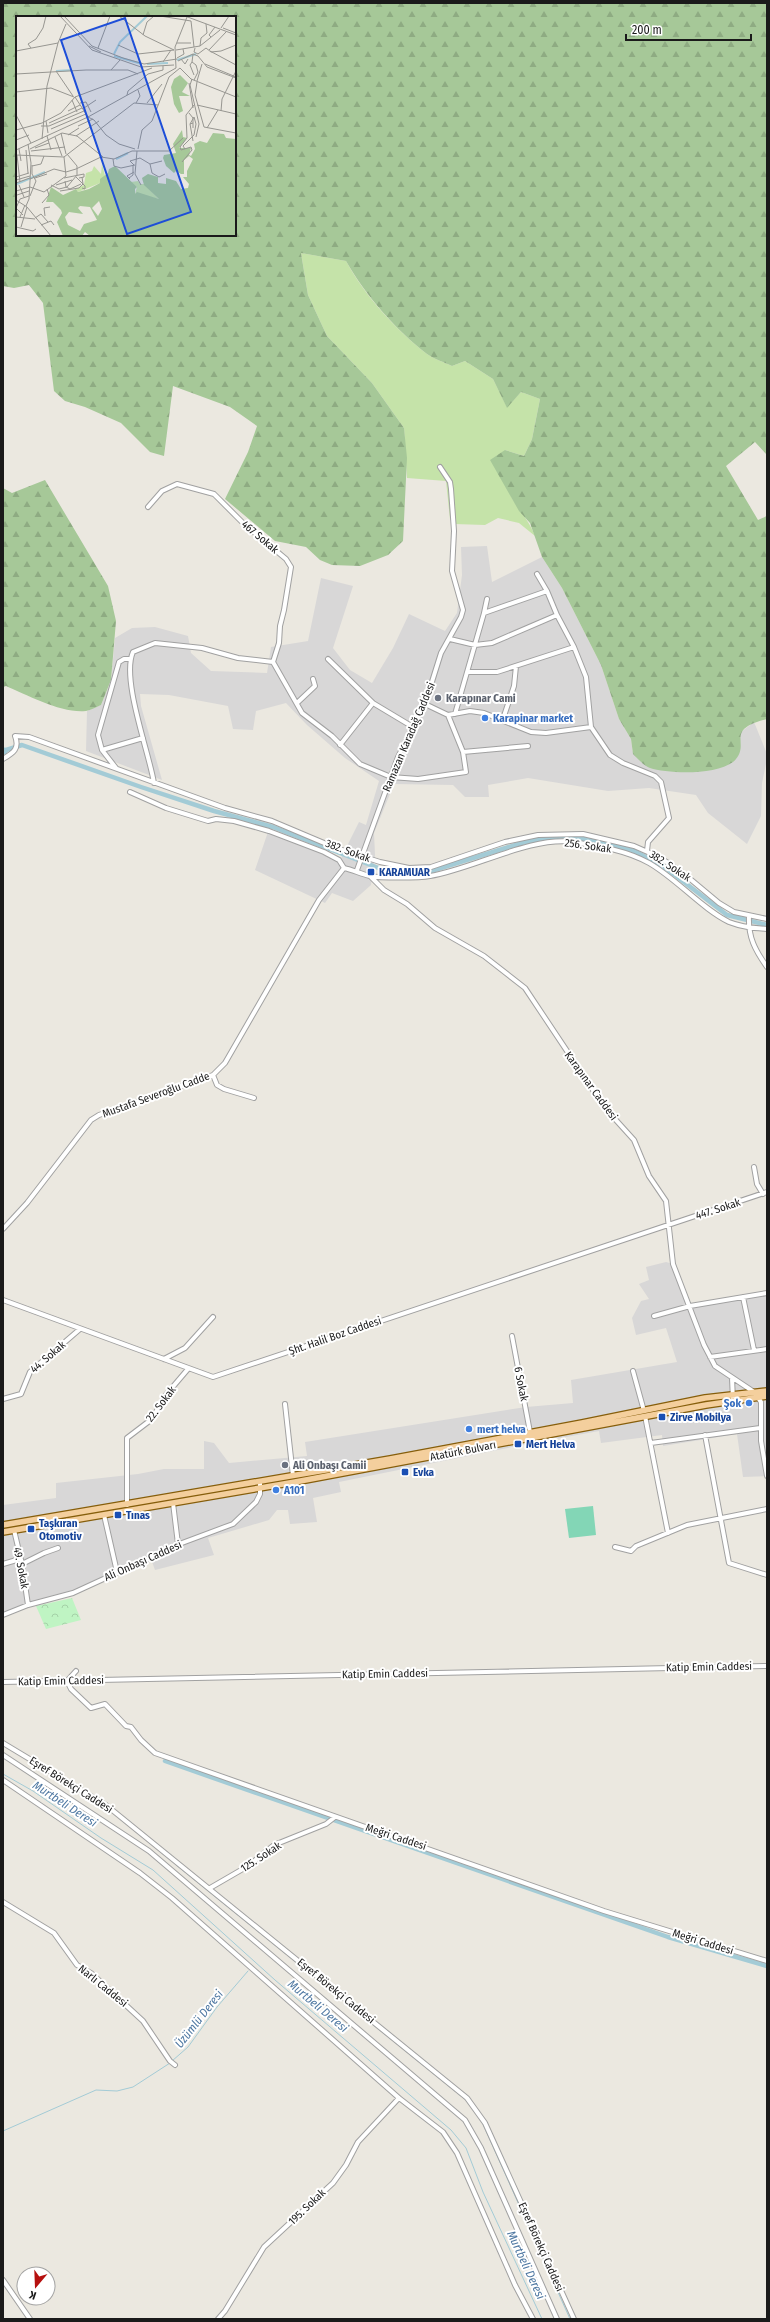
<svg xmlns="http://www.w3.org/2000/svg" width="770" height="2322" viewBox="0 0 770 2322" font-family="'Fira Sans Condensed',sans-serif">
  <defs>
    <pattern id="forest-firs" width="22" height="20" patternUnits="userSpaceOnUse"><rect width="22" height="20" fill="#a6c898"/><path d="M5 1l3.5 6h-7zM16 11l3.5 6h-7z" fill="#8eab82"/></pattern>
    <pattern id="park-crowns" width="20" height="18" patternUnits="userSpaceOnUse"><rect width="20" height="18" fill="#bff4c3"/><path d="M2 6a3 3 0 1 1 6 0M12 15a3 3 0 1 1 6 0" fill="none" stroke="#a4d1a7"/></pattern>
  </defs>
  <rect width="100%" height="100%" fill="#ebe8e0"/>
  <path fill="#d8d7d7" d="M487 546 492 582 542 557 562 588 601 665 619 719 631 739 633 754 740 750 739 740 741 732 754 722 767 754V759L762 783 761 816 747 844 708 813 696 795 649 788 608 791 528 778 488 785 489 797H465L453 785 394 784 374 833 375 855 371 885 353 901 332 893 325 903 255 870 269 829 341 858 359 822 366 825 379 781 345 758 307 725 286 703 256 711 253 730 233 729 228 706 169 695 140 694 141 706 162 780 86 751 87 711 101 705 111 681 115 638 132 628 155 627 188 636 191 653 211 671 267 673 271 647 308 641 321 578 353 586 333 648 350 670 372 683 393 648 409 614 445 631 457 613 462 575 461 547Z
    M666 1262 673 1264 690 1305 767 1293V1476L743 1477 737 1434 663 1446 662 1435 601 1443 599 1431 517 1446 339 1482 341 1492 313 1498 317 1522 290 1524 288 1510H277L269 1520 208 1538 214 1555 155 1570 151 1559 73 1593 28 1605 3 1615V1505L56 1498V1483L138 1474 164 1469H204V1441L214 1443 229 1463 307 1456 305 1442 526 1407 573 1403 571 1380 677 1362 666 1328 636 1335 632 1318 641 1301 649 1299 639 1284 649 1280 646 1267Z"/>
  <path fill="#c5e3a9" d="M301 253 346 261C365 296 395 329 427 354 434 359 444 362 452 366L465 361 493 379 507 407 521 392 540 399 532 439 524 456 505 450C506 462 504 479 508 490 515 507 529 519 535 536L519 523 498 518 485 525 454 524 450 519 446 481 407 478 404 428 372 383 327 336 308 295Z"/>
  <path fill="url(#forest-firs)" fill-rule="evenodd" d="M3 3H767V455L755 442 726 466 758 520 767 516V719C724 730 750 742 736 759 722 776 668 774 650 768 644 766 638 759 633 754L631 739 619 719 601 665 562 588 542 557 530 523 519 511 490 460 505 450 524 456 532 439 540 399 521 392 507 408 493 379 465 361 452 366C444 362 434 359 427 354 395 329 366 296 346 261L301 253 308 295 327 336 372 383 404 428 407 458 403 541 388 555 360 566 332 565 320 560 306 547 275 541 225 499 248 452 257 426 230 407 173 386 164 456 150 452 121 423 85 407 65 401 54 391 43 303 29 285 14 288 3 286ZM17 17H235V235H17Z
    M45 480 108 586 116 621 111 680 101 705C96 707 91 710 86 711 63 714 27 695 6 686L3 687V488L12 493Z"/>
  <path fill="url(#park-crowns)" d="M72 1598 81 1620 46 1629 36 1606Z"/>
  <path fill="#83d6b6" d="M593 1506 596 1535 569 1538 565 1509Z"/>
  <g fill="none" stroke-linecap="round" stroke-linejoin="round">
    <path stroke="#a3cbd6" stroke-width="1" d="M767 1426V1458
      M3 1774 33 1791 101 1838 153 1870 275 1980 451 2130 466 2148 483 2192 542 2319
      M175 1864 466 2100
      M172 2061 188 2047 217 2007 248 1971
      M482 2122 570 2319
      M3 2131 96 2090 117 2091 133 2087 170 2063"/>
    <path stroke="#a3cbd6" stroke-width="4.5" d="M3 751 22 745 141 787 214 811 273 827 381 869 428 872 525 842 562 836 597 841 634 851 663 866 727 915 767 925
      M165 1761 668 1937 767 1966"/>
    <path stroke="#a3cbd6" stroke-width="7" d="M3 751H4"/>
    <defs>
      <path id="minor" d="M148 507 162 491 177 484 214 494 244 524 286 559 291 567 284 610 280 626 279 643 273 662 302 713 332 736 360 764 391 777 418 779 466 772 463 752 448 715
        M484 613 487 599
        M557 615 574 647 586 677 591 727
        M450 639 475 645 492 643 557 615 547 591 537 574
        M328 659 373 703 413 727
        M469 672H497L574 647
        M297 703 315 686 313 679
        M425 704 448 715 470 711 484 713 531 732 546 733 591 727 610 755 623 763 655 776 661 782 669 818 648 842 647 851
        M455 714 484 613 547 591
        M503 719 514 686 516 666
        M340 745 373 703
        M102 750 143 738
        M463 752 528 746
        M3 759C13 753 20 749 15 736L29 737 225 808 272 821 336 848 380 862 409 868 431 867 505 842 538 835 583 834 634 846 659 857 683 873 719 903 734 912 767 919
        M116 768 102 750 98 735 119 662 124 659H130
        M154 783C149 752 121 679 133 652L155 643 202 648 238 658 273 662
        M130 792 166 808 208 821 216 819 234 821 269 831 324 852 339 860 344 868
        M344 868C353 870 361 874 370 876 380 878 419 878 430 876 473 869 531 836 573 842 598 846 626 850 649 863 677 879 702 909 729 922 741 927 754 928 767 929
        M357 870 398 757 425 704 441 653 461 617 463 610 452 571 454 531 451 489 450 482 440 467
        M370 876 384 890 407 904 435 928 484 956 525 988 605 1108 634 1140 649 1176 666 1201 673 1264 704 1345 715 1366 754 1392 761 1402V1441L767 1476
        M749 916C748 937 755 950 767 967
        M213 1075 217 1085 224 1089 254 1098
        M754 1167 757 1184 763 1194
        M3 1229 27 1203 91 1120 99 1115 213 1075 225 1063 319 900 344 868
        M743 1297 754 1350
        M3 1300 213 1377 767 1192
        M654 1316 690 1306 767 1293
        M512 1336 530 1432
        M710 1357 767 1349
        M164 1359 185 1348 213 1317
        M633 1371 644 1411
        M732 1378 733 1400
        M3 1399 21 1394 30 1372 80 1329
        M285 1404 293 1476
        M645 1416 668 1533
        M705 1435 729 1563 767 1575
        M651 1443 760 1428
        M173 1503 178 1544
        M127 1505V1438L152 1419 165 1396 188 1369
        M104 1515 117 1572
        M14 1530 22 1564 28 1605
        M615 1547 631 1551 636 1546 687 1525 767 1509
        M3 1564 20 1559
        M22 1564 44 1553 58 1548
        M3 1615 28 1605 73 1593 182 1543 233 1524 256 1502 260 1494V1482
        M76 1671 67 1681 71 1689 91 1708 105 1704 126 1726 131 1727 141 1740 155 1753 604 1911 767 1961
        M3 1682 767 1666
        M3 1743 106 1805 467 2098 485 2123 574 2319
        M3 1755 149 1851 465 2120 481 2148 557 2319
        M3 1780 140 1873 172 1898 399 2098 443 2132 457 2153 515 2285 533 2319
        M210 1888 248 1866 274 1845 326 1824 335 1817
        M3 1902 54 1933 77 1965 91 1973 143 2021 170 2061 175 2065
        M3 2280 30 2319
        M218 2319 225 2311 264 2247 333 2183 346 2165 358 2142 399 2098"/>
      <path id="major" d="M3 1525 390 1459 582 1423 705 1398 767 1391
        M3 1532 295 1482 706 1405 767 1396"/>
    </defs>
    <use href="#minor" stroke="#a1a1a1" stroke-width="6"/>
    <use href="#major" stroke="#865e0b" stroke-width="8"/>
    <use href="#minor" stroke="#fff" stroke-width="4"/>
    <use href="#major" stroke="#f4cf9d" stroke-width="5.5"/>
  </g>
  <g fill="#6b7280" stroke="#fff" stroke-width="1.5">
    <circle cx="438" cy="698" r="4"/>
    <circle cx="285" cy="1465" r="4"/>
  </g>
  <g fill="#3f7fe0" stroke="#fff" stroke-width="1.5">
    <circle cx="485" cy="718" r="4"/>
    <circle cx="749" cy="1403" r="4"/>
    <circle cx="469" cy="1429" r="4"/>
    <circle cx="276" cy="1490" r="4"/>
  </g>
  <g fill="#1a4fb4" stroke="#fff" stroke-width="1.5">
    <rect x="367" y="868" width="8" height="8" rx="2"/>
    <rect x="658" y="1413" width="8" height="8" rx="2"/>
    <rect x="514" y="1440" width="8" height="8" rx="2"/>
    <rect x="401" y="1468" width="8" height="8" rx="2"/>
    <rect x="114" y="1511" width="8" height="8" rx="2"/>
    <rect x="27" y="1525" width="8" height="8" rx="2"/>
  </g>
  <g text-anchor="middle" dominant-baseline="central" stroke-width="4" stroke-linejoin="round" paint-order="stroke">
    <g font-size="11" fill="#1a1a1a" stroke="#fff">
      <text transform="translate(260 537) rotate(40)">467 Sokak</text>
      <text transform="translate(409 737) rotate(-67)">Ramazan Karadağ Caddesi</text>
      <text transform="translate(588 846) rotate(8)">256. Sokak</text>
      <text transform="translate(348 851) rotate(20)">382. Sokak</text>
      <text transform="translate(670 866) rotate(33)">382. Sokak</text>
      <text transform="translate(591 1086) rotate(54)">Karapınar Caddesi</text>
      <text transform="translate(156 1095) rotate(-20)">Mustafa Severoğlu Cadde</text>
      <text transform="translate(718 1209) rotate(-18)">447. Sokak</text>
      <text transform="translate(335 1336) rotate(-19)">Şht. Halil Boz Caddesi</text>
      <text transform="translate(48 1357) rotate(-41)">44. Sokak</text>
      <text transform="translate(521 1384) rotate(79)">6 Sokak</text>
      <text transform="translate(161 1404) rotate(-53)">22. Sokak</text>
      <text transform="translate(463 1451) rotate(-11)">Atatürk Bulvarı</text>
      <text transform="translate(143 1561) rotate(-24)">Ali Onbaşı Caddesi</text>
      <text transform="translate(21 1568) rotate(79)">49. Sokak</text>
      <text transform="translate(709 1667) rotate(-1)">Katip Emin Caddesi</text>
      <text transform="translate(385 1674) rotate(-1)">Katip Emin Caddesi</text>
      <text transform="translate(61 1681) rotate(-1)">Katip Emin Caddesi</text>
      <text transform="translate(71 1785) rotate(32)">Eşref Börekçi Caddesi</text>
      <text transform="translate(396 1837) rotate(18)">Meğri Caddesi</text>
      <text transform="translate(261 1857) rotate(-33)">125. Sokak</text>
      <text transform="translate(703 1942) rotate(17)">Meğri Caddesi</text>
      <text transform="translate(103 1986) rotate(39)">Narlı Caddesi</text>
      <text transform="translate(336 1991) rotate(39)">Eşref Börekçi Caddesi</text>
      <text transform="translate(307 2207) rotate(-44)">195. Sokak</text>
      <text transform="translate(541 2247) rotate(66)">Eşref Börekçi Caddesi</text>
    </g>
    <g font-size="11" font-weight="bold" fill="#5b616d" stroke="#fff" text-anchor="start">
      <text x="446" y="698">Karapınar Cami</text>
      <text x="293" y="1465">Ali Onbaşı Camii</text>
    </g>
    <g font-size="11" font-weight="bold" fill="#366cbe" stroke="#fff" text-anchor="start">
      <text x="493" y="718">Karapinar market</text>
      <text x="741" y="1403" text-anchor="end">Şok</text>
      <text x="477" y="1429">mert helva</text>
      <text x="284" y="1490">A101</text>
    </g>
    <g font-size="11" font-weight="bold" fill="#164399" stroke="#fff" text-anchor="start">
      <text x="379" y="872">KARAMUAR</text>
      <text x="670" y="1417">Zirve Mobilya</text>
      <text x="526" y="1444">Mert Helva</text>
      <text x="413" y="1472">Evka</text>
      <text x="126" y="1515">Tınas</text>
      <text x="39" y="1523">Taşkıran<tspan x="39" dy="13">Otomotiv</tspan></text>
    </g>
    <g font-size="12" font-style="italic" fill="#4f78a2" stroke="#fff">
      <text transform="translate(65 1804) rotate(33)">Murtbeli Deresi</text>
      <text transform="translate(318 2006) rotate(40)">Murtbeli Deresi</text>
      <text transform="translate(199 2019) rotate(-52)">Üzümlü Deresi</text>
      <text transform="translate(526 2265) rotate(65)">Murtbeli Deresi</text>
    </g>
  </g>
  <g transform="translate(16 16)">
    <rect width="220" height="220" fill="#ebe8e0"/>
    <path d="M86 148 89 160 84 167 62 176 60 173 68 169 70 157 76 155 78 150 85 158ZM122 165 124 168H128L143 183 119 178 121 171 115 166Z" fill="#c5e3a9"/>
    <path d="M164 59 172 67 166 76 174 80H163L167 95 163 97 158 88 155 71 158 63ZM166 114 167 121 171 122 163 132H175L173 139 175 140 179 133 178 128 184 125 191 127 197 117 208 118 210 122 220 123V220H74L69 216 66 220H47L41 206 46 197 45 194 37 186H30L35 171 47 179 60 173 62 176 73 173 84 167V163L92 157 93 153 99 150 121 171 119 173V178L121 176 143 183 128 169 126 162 132 158 142 161V167L150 168V162L160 165 165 173 172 172 173 168 167 161H171V155L177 143 173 140 168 144V158H165L160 155 158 157 150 150 147 142 148 139 160 137 157 128ZM83 185 86 193 82 200 76 192ZM64 190 74 191 81 204 68 208 64 215 52 209 49 201 53 196 67 198 62 192Z" fill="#a6c898" fill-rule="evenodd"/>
    <path fill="none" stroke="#a3cbd6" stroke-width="2" d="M98 38 104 26 131 0M98 40 126 48M161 44 180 38M131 48 152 47M40 55 56 54M100 143 112 137M1 168 29 156"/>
    <path fill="none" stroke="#979691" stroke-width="1" d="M44 0 76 34 125 51 158 49M48 0 76 30 107 42 128 48 161 43M103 0 129 20 158 34M144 0 175 5 178 31M169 0 220 19M205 12 213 0M207 12 220 17M127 19 131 6 138 0M195 21 193 19 199 11M161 27H175M102 29 122 38 158 34M73 30 85 36M184 30 185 22 191 17 190 8M15 32 12 28 20 23 27 12 30 0M82 32 94 0M179 32 178 36 182 38 190 32 195 36 205 35 220 29M160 34 184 30 204 14M193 34 210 16M0 35 42 27M194 35 220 49M177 38 182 40 191 51 220 62M177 38 176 46 180 49 182 56 178 64M161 42 168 38 167 33M165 43 169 48 172 43M162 45 177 38M147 46 155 34M176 46 174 49 178 59M189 48 220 61M164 52 175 63 220 81M95 54 104 44M40 55 57 80M0 58 70 54H112L122 58M176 63 174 69 183 108 180 121M181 65 186 48M181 66 179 79 188 111 220 117M173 67 177 92M0 76 35 72 58 81M111 79 112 75 132 58 147 54V50M59 81 72 101 78 104 90 119 103 128 119 133M56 84 61 96M64 87 70 86 75 96M120 87 124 80 122 74M131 87 146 68M181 89 220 98M68 92 80 84M52 95 64 89M205 95 206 83 220 55M173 97 177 102V112M0 99 15 127M30 105 32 117M33 107 66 92M25 110H33L68 95M62 110 77 103M191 112 202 94M35 113 70 98M0 114 26 107 45 97 59 81 136 52M45 117 50 138M52 119 63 112M31 120 35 134M60 120 83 105M39 121 46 140M26 123 31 70 42 27 50 8M0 124 13 119M177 125 174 108 177 107M19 132 33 127M3 133 5 145M14 133 46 117 61 120 87 141M122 133 126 114 136 105 153 61 164 52M169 133 167 130 178 119 180 108 178 101 174 108M0 134 72 101 160 52 159 31 171 1M10 134 12 157M15 135 49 131M121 135 119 158 125 169M153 135 167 122M0 139 48 141M1 139 4 166M48 141 118 87 142 89M97 143 98 150 105 152 119 149M166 146 176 134 175 131 165 134 164 131 171 122 170 99 178 89M134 148 146 145M118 149 114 145 124 142 134 148 136 157 143 161 149 158M16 150 25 148 28 140M0 161 13 157M60 161 69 170V173L66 172M19 162 31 158M48 162 68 158V161L63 162M113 162 117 159V149M14 163 38 153 50 156 60 153 85 141 98 143 116 135H153M114 163 111 160 118 156M0 164 14 160M49 165 50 171 54 173 65 168M0 167 14 162M3 169 8 181M35 169 43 173 51 171 61 159V150L51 138M40 169 56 164M14 171 28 176 50 160 48 141M0 175 14 171M44 175 63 172 67 168 66 161M1 179 13 175M14 180 20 165 16 158V149M0 184 11 191 35 220M26 187 33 179 31 173M10 190 13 183 15 147 12 128M7 199 0 192 4 183 13 180M29 200 28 192 34 191M0 201 19 203M4 201 9 189M19 202 25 198 32 206M25 209 35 205 38 209M0 211 17 215 20 213M5 211 11 191"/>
    <path fill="#1d4ed8" fill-opacity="0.15" stroke="#1d4ed8" stroke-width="2" d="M109 2 175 196 111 218 45 24Z"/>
    <rect width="220" height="220" fill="none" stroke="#1a1a1a" stroke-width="2"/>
  </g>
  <rect width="770" height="2322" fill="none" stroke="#1a1a1a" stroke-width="8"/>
  <g transform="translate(36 2286) rotate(199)"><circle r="19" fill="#ffffff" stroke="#a3a3a3"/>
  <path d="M0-3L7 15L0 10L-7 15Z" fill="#b6100f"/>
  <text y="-6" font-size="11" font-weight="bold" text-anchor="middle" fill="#1a1a1a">K</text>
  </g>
  <path d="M626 34v6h125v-6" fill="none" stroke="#1a1a1a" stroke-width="2"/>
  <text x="632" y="34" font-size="12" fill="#1a1a1a" stroke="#ffffff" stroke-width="3" paint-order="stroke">200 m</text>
</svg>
